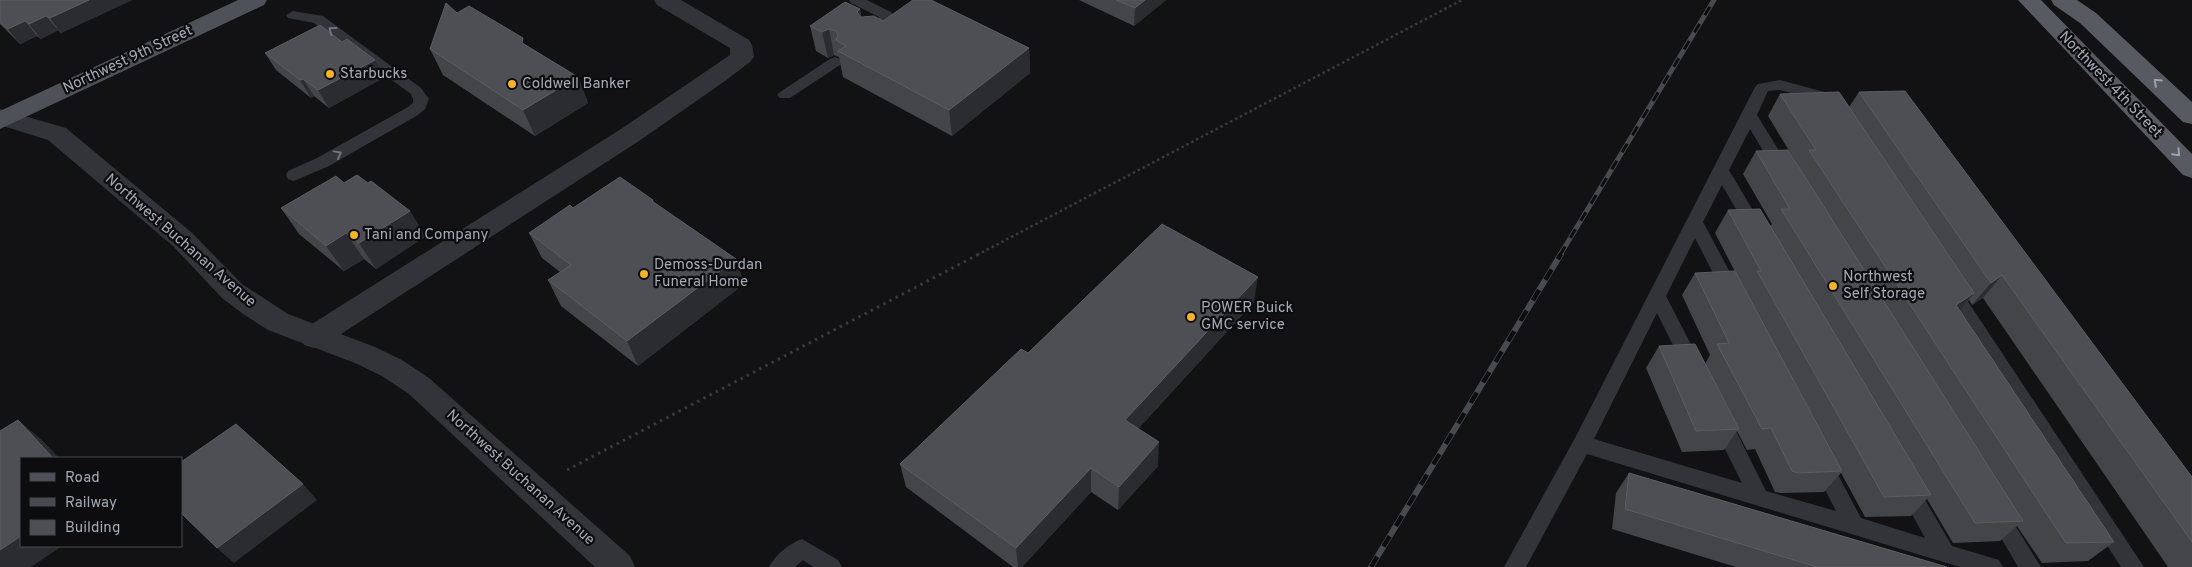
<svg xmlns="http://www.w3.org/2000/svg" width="2192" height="567" viewBox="0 0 2192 567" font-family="Overpass,sans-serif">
  <rect width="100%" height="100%" fill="#121214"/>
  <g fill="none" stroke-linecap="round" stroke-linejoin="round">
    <path stroke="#393b40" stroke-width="2.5" stroke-dasharray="2.5 3" stroke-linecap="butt" d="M977 255 1462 0"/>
    <path stroke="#393b40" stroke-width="3" stroke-dasharray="2.5 4.5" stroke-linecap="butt" d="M567 470 979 254"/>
    <path fill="#333439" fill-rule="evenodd" d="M849 0H867L891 12 893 15 892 24 877 41H867L865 38 878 23 879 17 851 3Z
      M293 11 323 16 421 88 429 99 425 109 418 115 329 166 294 181 288 179 286 175 288 171 317 158 408 107 413 103V99L411 94 314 23 288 18 286 15Z
      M835 57 840 59 842 62 840 65 790 98H780L777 95 780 92 830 59Z
      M1780 80 1828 93 1837 105 1834 109H1824L1818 100 1780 90 1768 91 1757 115 1791 170 1789 174 1783 176 1777 174 1750 129 1729 170 1764 229 1762 233 1756 235 1750 233 1722 185 1703 222 1741 293 1738 298 1732 300 1726 298 1695 238 1666 296 1702 366 1700 371 1693 373 1686 371 1657 313 1594 439 1742 483 1711 421 1714 415 1721 413 1728 415 1766 491 1836 511 1811 462 1814 456 1821 454 1828 456 1861 518 1925 538 1897 487 1900 481 1907 478 1914 481 1952 546 1999 560 2003 567H1960L1587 454 1526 567H1504L1575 438 1755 87 1758 84Z
      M1949 280 1955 282 2144 567H2121L1943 292 1940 287 1943 282Z
      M1996 503 2003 506 2041 567H2018L1986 512 1989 506Z
      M802 539 838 560 842 567H813L803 560 795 567H769C775 555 790 543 802 539Z"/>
    <path fill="#333439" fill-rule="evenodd" d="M654 0H681L749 40 752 45 754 57 750 62 725 81 639 141 324 345 314 348 304 345 300 337 304 329 621 129 730 55V48L657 5Z"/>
    <path fill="#333439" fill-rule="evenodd" d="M0 109 66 128 191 232 242 284 288 314 375 347 402 360 429 378 630 556 635 567H595L409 394 382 376 355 363 268 330 243 314 222 298 173 246 48 140 0 125Z"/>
    <path fill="#4f5158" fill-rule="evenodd" d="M238 0H267L264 5 0 129V111Z"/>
    <path fill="#575a61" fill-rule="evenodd" d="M2018 0H2041L2192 154V178L2183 175Z
      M2051 0H2077L2096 13 2192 102V124L2183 122 2080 23 2054 5Z"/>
    <defs>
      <path id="rail-far1" d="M1560 255 1714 0"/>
      <path id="rail" d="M1371 567 1561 254"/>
    </defs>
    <use href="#rail-far1" stroke="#484a50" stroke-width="5"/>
    <use href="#rail" stroke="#484a50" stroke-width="6"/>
    <use href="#rail-far1" stroke="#0d0d0f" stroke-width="3" stroke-dasharray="10" stroke-linecap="butt"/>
    <use href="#rail" stroke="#0d0d0f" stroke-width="4.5" stroke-dasharray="12" stroke-linecap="butt"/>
  </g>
  <path fill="#434549" d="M0 0H132L61 33 58 30 41 39 37 36 20 44 0 24Z
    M1079 0H1166L1134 26Z
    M860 9 861 17 1029 48 1030 73 952 136 843 77 839 57 834 55 828 58 816 51 810 26Z
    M457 13 526 45 578 77 588 103 535 136 443 75 430 49Z
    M342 42 375 60 385 77 329 108 314 96 311 98 276 70 265 53Z
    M1859 92 2192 477V567H2168L1983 298 1972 305 1969 300 1960 311 2114 542 2088 561 2042 563 2017 526 2000 541 1953 543 1927 499 1911 516 1865 517 1841 473 1824 492 1781 493 1775 492 1755 449 1747 450 1737 431 1724 450 1682 452 1646 368 1659 346 1705 364 1710 355 1682 295 1695 273 1742 285 1715 233 1728 210 1770 226 1772 224 1743 174 1756 151 1799 167 1768 116 1780 94 1849 107Z
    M344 183 426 236 376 269 364 259 344 271 299 234 281 208Z
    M653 200 654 203 736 259 744 284 638 366 561 306 548 280 560 272 542 258 529 233 573 208Z
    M1254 302 1138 429 1158 466 1118 510 1091 492 1022 567H1013L906 487 900 464 1028 353Z
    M1629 473 1947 567H1736L1612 529 1616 493Z"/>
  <path fill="#2b2c2f" d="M89 0H132L61 33 50 18Z
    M1145 0H1166L1134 26 1135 8Z
    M860 9 864 35 857 12Z
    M46 16 58 30 41 39 29 24Z
    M25 21 37 36 20 44 8 29Z
    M829 29 834 55 828 58 822 32Z
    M1029 48 1030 73 952 136 949 110Z
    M375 60 385 77 329 108 318 90Z
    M578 77 588 103 535 136 523 110Z
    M303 79 314 96 311 98 300 80Z
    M410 211 426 236 376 269 359 243Z
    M346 233 364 259 344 271 326 246Z
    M736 259 744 284 638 366 627 341Z
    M2002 275 1983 298 1972 305 1991 283Z
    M1258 277 1254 302 1124 444 1125 420Z
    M1974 293 1956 316V305Z
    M18 420 43 441 59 458H53Z
    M1159 442 1158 466 1118 510 1119 487Z
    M1091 468V492L1022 567H1018L1016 548Z
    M303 484 317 500 234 563 217 548Z
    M21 536V546H62L31 567H0V550Z"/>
  <path fill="#4e4f55" stroke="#5b5d64" d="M0 0H89L50 18 46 16 29 24 25 21 8 29 0 22Z
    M913 0H931L1029 48 949 110 838 51 846 46 836 40 838 35 836 31 829 29 822 32 810 26 845 2 860 9 857 12 861 17 874 16 883 21Z
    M1116 0H1145L1135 8Z
    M446 3 457 13 469 6 523 38 522 43 578 77 523 110 430 49Z
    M320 25 342 42 347 39 375 60 318 90 303 79 300 80 265 53Z
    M1905 91 2192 477V542L2002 275 1991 283 1859 92Z
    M1839 92 1974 293 1956 305 2114 542 2066 543 2050 519 1809 150H1816L1780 94Z
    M1788 150 2023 521 1975 523 1781 209H1790L1756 151Z
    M357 175 368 183 371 181 410 211 359 243 346 233 326 246 281 208 336 176 344 183Z
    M620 177 653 200 652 201 736 259 627 341 548 280 571 265 529 233 570 205 573 208Z
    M1760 209 1931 495 1884 497 1757 271H1761L1728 210Z
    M1162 224 1258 277 1125 420 1159 442 1119 487 1091 468 1016 548 900 464 1021 349 1028 353Z
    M1735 271 1842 471 1798 473 1792 471 1771 428 1762 429 1717 344 1729 343 1695 273Z
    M1695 344 1739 429 1696 431 1659 346Z
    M18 420 53 458H21V536L0 550V431Z
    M236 424 303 484 217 548 181 513V462Z
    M1629 473 1947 567H1817L1625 509Z"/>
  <defs><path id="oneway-chevron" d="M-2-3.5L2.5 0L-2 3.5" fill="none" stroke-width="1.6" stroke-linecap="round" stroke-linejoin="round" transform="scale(1.25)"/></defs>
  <g stroke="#71747d">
    <use href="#oneway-chevron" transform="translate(332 30) rotate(-144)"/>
    <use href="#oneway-chevron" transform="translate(338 154) rotate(-29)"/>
  </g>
  <g stroke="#9ba1ad">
    <use href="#oneway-chevron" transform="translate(2157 82) rotate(-137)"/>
    <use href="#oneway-chevron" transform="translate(2177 153) rotate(47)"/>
  </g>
  <g fill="#f6b328" stroke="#0d0d0f" stroke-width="2">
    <circle cx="330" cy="74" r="5"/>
    <circle cx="512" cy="84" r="5"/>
    <circle cx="354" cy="235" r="5"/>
    <circle cx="644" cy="274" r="5"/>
    <circle cx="1833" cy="286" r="5"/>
    <circle cx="1191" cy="317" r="5"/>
  </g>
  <g text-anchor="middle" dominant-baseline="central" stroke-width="4.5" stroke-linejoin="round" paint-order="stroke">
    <g font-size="15" fill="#a3a9b5" stroke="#0d0d0f">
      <text transform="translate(128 60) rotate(-25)">Northwest 9th Street</text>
      <text transform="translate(2110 85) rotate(46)">Northwest 4th Street</text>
      <text transform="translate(180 241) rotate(41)">Northwest Buchanan Avenue</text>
      <text transform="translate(520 478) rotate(42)">Northwest Buchanan Avenue</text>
    </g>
    <g font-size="15" fill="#a3a9b5" stroke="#0d0d0f" text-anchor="start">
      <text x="340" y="74">Starbucks</text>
      <text x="522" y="84">Coldwell Banker</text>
      <text x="364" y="235">Tani and Company</text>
      <text x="654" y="265">Demoss-Durdan<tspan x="654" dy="17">Funeral Home</tspan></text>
      <text x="1843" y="277">Northwest<tspan x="1843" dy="17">Self Storage</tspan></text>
      <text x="1201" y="308">POWER Buick<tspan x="1201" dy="17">GMC service</tspan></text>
    </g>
  </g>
  <rect x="20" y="457" width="162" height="90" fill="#0d0d0f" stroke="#494b51"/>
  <rect x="30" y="473" width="25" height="8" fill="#4f5158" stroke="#494b51"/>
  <text x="65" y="482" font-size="15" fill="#a3a9b5">Road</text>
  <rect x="30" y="498" width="25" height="8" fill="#484a50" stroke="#494b51"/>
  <text x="65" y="507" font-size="15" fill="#a3a9b5">Railway</text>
  <rect x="30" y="520" width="25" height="15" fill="#4e4f55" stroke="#494b51"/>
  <text x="65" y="532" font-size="15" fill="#a3a9b5">Building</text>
</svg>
